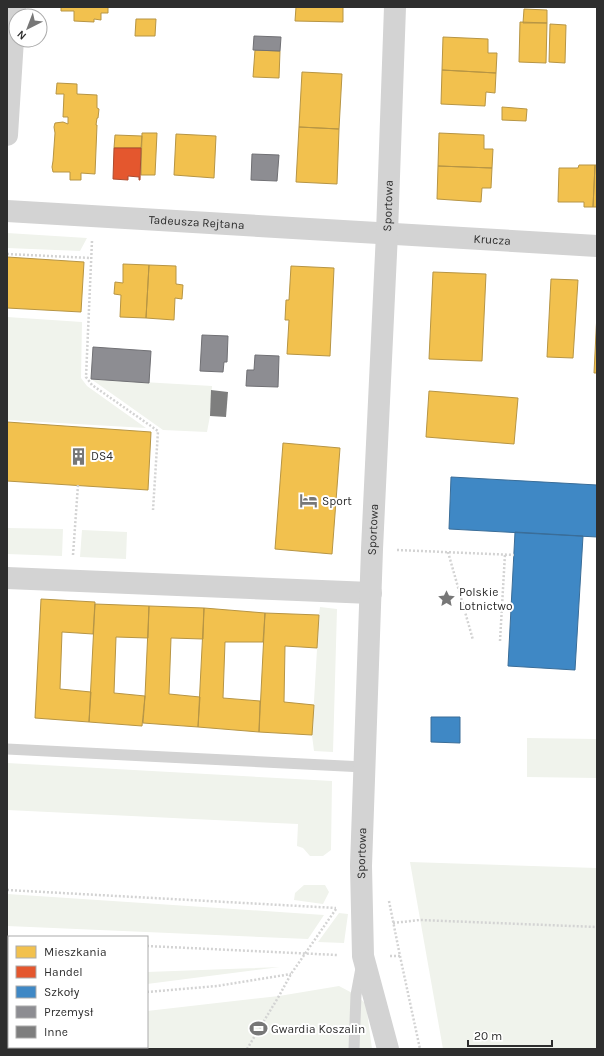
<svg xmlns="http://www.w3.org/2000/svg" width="604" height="1056" viewBox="0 0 604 1056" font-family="Karla,sans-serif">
  <rect width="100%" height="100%" fill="#fff"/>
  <path fill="#f0f3ec" d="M7 233 87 238 80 251 7 248Z
    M7 317 82 322 81 378 87 386 146 428 7 420Z
    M91 379 212 386 210 416 207 432 163 430Z
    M7 528 63 529 62 556 7 554Z
    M82 530 127 532 126 559 80 557Z
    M320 607 337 609 333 752 314 751 312 735 319 615Z
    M527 738 597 739V778L527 777Z
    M7 763 332 781 331 850 323 856H310L303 848 297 846 298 824 7 810Z
    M410 862 597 868V1049H443Z
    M304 885H325L329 892 323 904 294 900 295 893Z
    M7 894 324 915 308 939 7 926Z
    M339 913 348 914 344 943 318 942Z
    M280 967 147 984V972Z
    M339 986 356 995 366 1004 372 1049H7V988L9 989V1047H147V1011L279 996Z"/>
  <path fill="#f2c14e" stroke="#b79544" d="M61 7H108V13H101V20L94 19V22L74 21V11H61Z
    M296 7H343V22L295 21Z
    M524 9 547 10V23H523Z
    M136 19H156L155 36H135Z
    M520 22 547 23 546 63 519 62Z
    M550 24 566 25 565 63 549 62Z
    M443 37 488 39V53H497L496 73 442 70Z
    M255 50 280 51 279 78 253 77Z
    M442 70 496 73 495 93 486 92 485 106 441 104Z
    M302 72 342 74 339 129 299 127Z
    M57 83 77 84V94L97 95V108L99 109 98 118H97L96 125H97L95 174 81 173V180H70V172H53L52 167 53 161 55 133 54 127 55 123 63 122 68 124V117H63L64 94H56Z
    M502 107 527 109 526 121 502 120Z
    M299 127 339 129 337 184 296 182Z
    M142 133H157L155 175H141Z
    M439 133 484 135V149H493L492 168 438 166Z
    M176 134 216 136 214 178 174 175Z
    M115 135 142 136 141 148H114Z
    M579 165H595L593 207H584V202H558L559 168H578Z
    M595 165H597V207H593Z
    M438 166 492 168 491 188H482L481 202 437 199Z
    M7 257 84 262 81 312 7 308Z
    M123 264 149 265 146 318 120 317 121 295 114 294 115 282 123 283Z
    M149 265 176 266V284L183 285 182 299 175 298 174 320 146 318Z
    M291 266 334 268 330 356 287 354 289 320H285L286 300H289Z
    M433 272 486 274 482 361 429 359Z
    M551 279 578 280 573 358 547 357Z
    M597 313V373H594Z
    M429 391 518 398 514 444 426 437Z
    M7 422 151 432 148 490 7 481Z
    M283 443 340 448 332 554 275 549Z
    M41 599 95 602 93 634 62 632 60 689 91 692 89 722 35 718Z
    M95 604 149 606 148 638 116 637 114 693 145 696 142 726 89 722Z
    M149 606 204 608 203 639 171 638 169 694 200 697 198 727 143 723 145 696Z
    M204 608 265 613 263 642H225L223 698 260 701 259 732 198 727Z
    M265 613 319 615 317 648 285 646 284 702 314 705 312 735 259 732Z"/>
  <path fill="#e4572e" stroke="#ad4b2e" d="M114 148H141L140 180H139V177L128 176V180L113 179Z"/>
  <path fill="#3f88c5" stroke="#3a6d98" d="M451 477 597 485V537L449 529Z
    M515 532 583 536 575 670 508 666Z
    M431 717H460V743L431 742Z"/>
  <path fill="#8d8d92" stroke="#707074" d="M254 36 281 37 280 51 253 50Z
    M252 154 279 155 277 181 251 180Z
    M202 335 228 336 227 362H224L223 372 200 371Z
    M93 347 151 351 149 383 91 379Z
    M255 355 279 356 278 387 246 386 247 370H254Z"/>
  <path fill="#7e7e7e" d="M211 390 228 392 226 417 210 416Z"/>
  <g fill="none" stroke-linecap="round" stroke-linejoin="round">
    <path stroke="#d3d3d3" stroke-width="2.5" stroke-dasharray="2 2" stroke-linecap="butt" d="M92 241 86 377 92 385 158 431 153 510
      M7 254 91 258
      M397 550 514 555
      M448 552 473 640
      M73 555 78 485
      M500 641 505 554
      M7 890 336 908
      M389 901 400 956 420 1049
      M393 923 420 920 597 927
      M7 939H9
      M147 946 337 955
      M390 956H400
      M7 968H9
      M147 992 217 986 291 974
      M247 1049 279 996 291 974 336 909"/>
    <path stroke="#d3d3d3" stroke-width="11" d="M7 749 364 767
      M354 1049 356 995 361 968"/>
    <g stroke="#d3d3d3" stroke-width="22">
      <path d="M7 135 15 7"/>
      <path id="s1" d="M7 211 597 246"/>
      <path d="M7 578 371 593"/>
      <path id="s2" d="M388 1049 363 956 361 866 372 549 387 233 395 7"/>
    </g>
  </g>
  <defs>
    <symbol id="building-bare" viewBox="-9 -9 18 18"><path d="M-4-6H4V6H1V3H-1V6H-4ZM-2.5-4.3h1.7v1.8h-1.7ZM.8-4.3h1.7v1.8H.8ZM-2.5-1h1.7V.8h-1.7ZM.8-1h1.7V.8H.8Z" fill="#777" stroke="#fff" stroke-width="2.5" paint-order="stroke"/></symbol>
    <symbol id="hotel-bare" viewBox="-9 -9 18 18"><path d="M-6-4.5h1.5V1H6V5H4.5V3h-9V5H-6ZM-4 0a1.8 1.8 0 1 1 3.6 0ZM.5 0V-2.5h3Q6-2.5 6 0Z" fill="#777" stroke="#fff" stroke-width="2.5" paint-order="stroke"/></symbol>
    <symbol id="sight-bare" viewBox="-9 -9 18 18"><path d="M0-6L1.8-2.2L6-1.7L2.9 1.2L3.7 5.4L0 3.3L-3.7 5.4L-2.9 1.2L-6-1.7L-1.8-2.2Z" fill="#777" stroke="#fff" stroke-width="2.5" paint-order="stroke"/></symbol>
    <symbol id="stadium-bare" viewBox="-9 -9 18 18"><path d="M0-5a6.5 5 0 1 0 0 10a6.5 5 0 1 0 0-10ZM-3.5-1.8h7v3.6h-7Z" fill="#777" stroke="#fff" stroke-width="2.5" paint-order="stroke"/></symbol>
  </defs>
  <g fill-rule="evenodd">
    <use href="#building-bare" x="66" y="444" width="25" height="25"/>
    <use href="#hotel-bare" x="296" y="488" width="25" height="25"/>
    <use href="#sight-bare" x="434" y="586" width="25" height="25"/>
    <use href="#stadium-bare" x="246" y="1016" width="25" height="25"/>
  </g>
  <g text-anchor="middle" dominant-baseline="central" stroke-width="4" stroke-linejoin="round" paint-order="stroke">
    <g font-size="12" fill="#2e2e2e" stroke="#fff">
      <text stroke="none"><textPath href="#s2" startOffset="847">Sportowa</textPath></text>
      <text stroke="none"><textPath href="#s1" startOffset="190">Tadeusza Rejtana</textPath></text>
      <text stroke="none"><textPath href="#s1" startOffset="486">Krucza</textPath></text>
      <text stroke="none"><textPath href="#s2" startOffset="523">Sportowa</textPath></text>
      <text stroke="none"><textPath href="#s2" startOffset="199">Sportowa</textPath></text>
    </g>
    <g font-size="12" fill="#2e2e2e" stroke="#fff" text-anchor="start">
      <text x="91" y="456">DS4</text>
      <text x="322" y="501">Sport</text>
      <text x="459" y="592">Polskie<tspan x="459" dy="14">Lotnictwo</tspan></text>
      <text x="271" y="1029">Gwardia Koszalin</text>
    </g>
  </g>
  <rect width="604" height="1056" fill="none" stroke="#2e2e2e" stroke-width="16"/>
  <rect x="8" y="936" width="140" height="112" fill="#ffffff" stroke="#ababab"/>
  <rect x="16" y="946" width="20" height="12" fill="#f2c14e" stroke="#ababab"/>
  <text x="44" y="956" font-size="12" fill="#2e2e2e">Mieszkania</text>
  <rect x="16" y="966" width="20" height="12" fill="#e4572e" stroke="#ababab"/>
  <text x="44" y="976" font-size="12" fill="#2e2e2e">Handel</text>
  <rect x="16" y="986" width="20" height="12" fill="#3f88c5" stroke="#ababab"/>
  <text x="44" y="996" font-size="12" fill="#2e2e2e">Szkoły</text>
  <rect x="16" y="1006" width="20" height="12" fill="#8d8d92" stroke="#ababab"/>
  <text x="44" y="1016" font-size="12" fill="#2e2e2e">Przemysł</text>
  <rect x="16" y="1026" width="20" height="12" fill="#7e7e7e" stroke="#ababab"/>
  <text x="44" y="1036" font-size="12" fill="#2e2e2e">Inne</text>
  <g transform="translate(28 28) rotate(222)"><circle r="19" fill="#ffffff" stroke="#ababab"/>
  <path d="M0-3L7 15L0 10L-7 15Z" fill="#777777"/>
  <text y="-6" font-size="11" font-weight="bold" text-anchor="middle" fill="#2e2e2e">N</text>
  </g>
  <path d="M468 1040v6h84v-6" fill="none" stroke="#2e2e2e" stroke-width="2"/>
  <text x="474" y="1040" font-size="12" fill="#2e2e2e" stroke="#ffffff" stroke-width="3" paint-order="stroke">20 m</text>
</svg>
